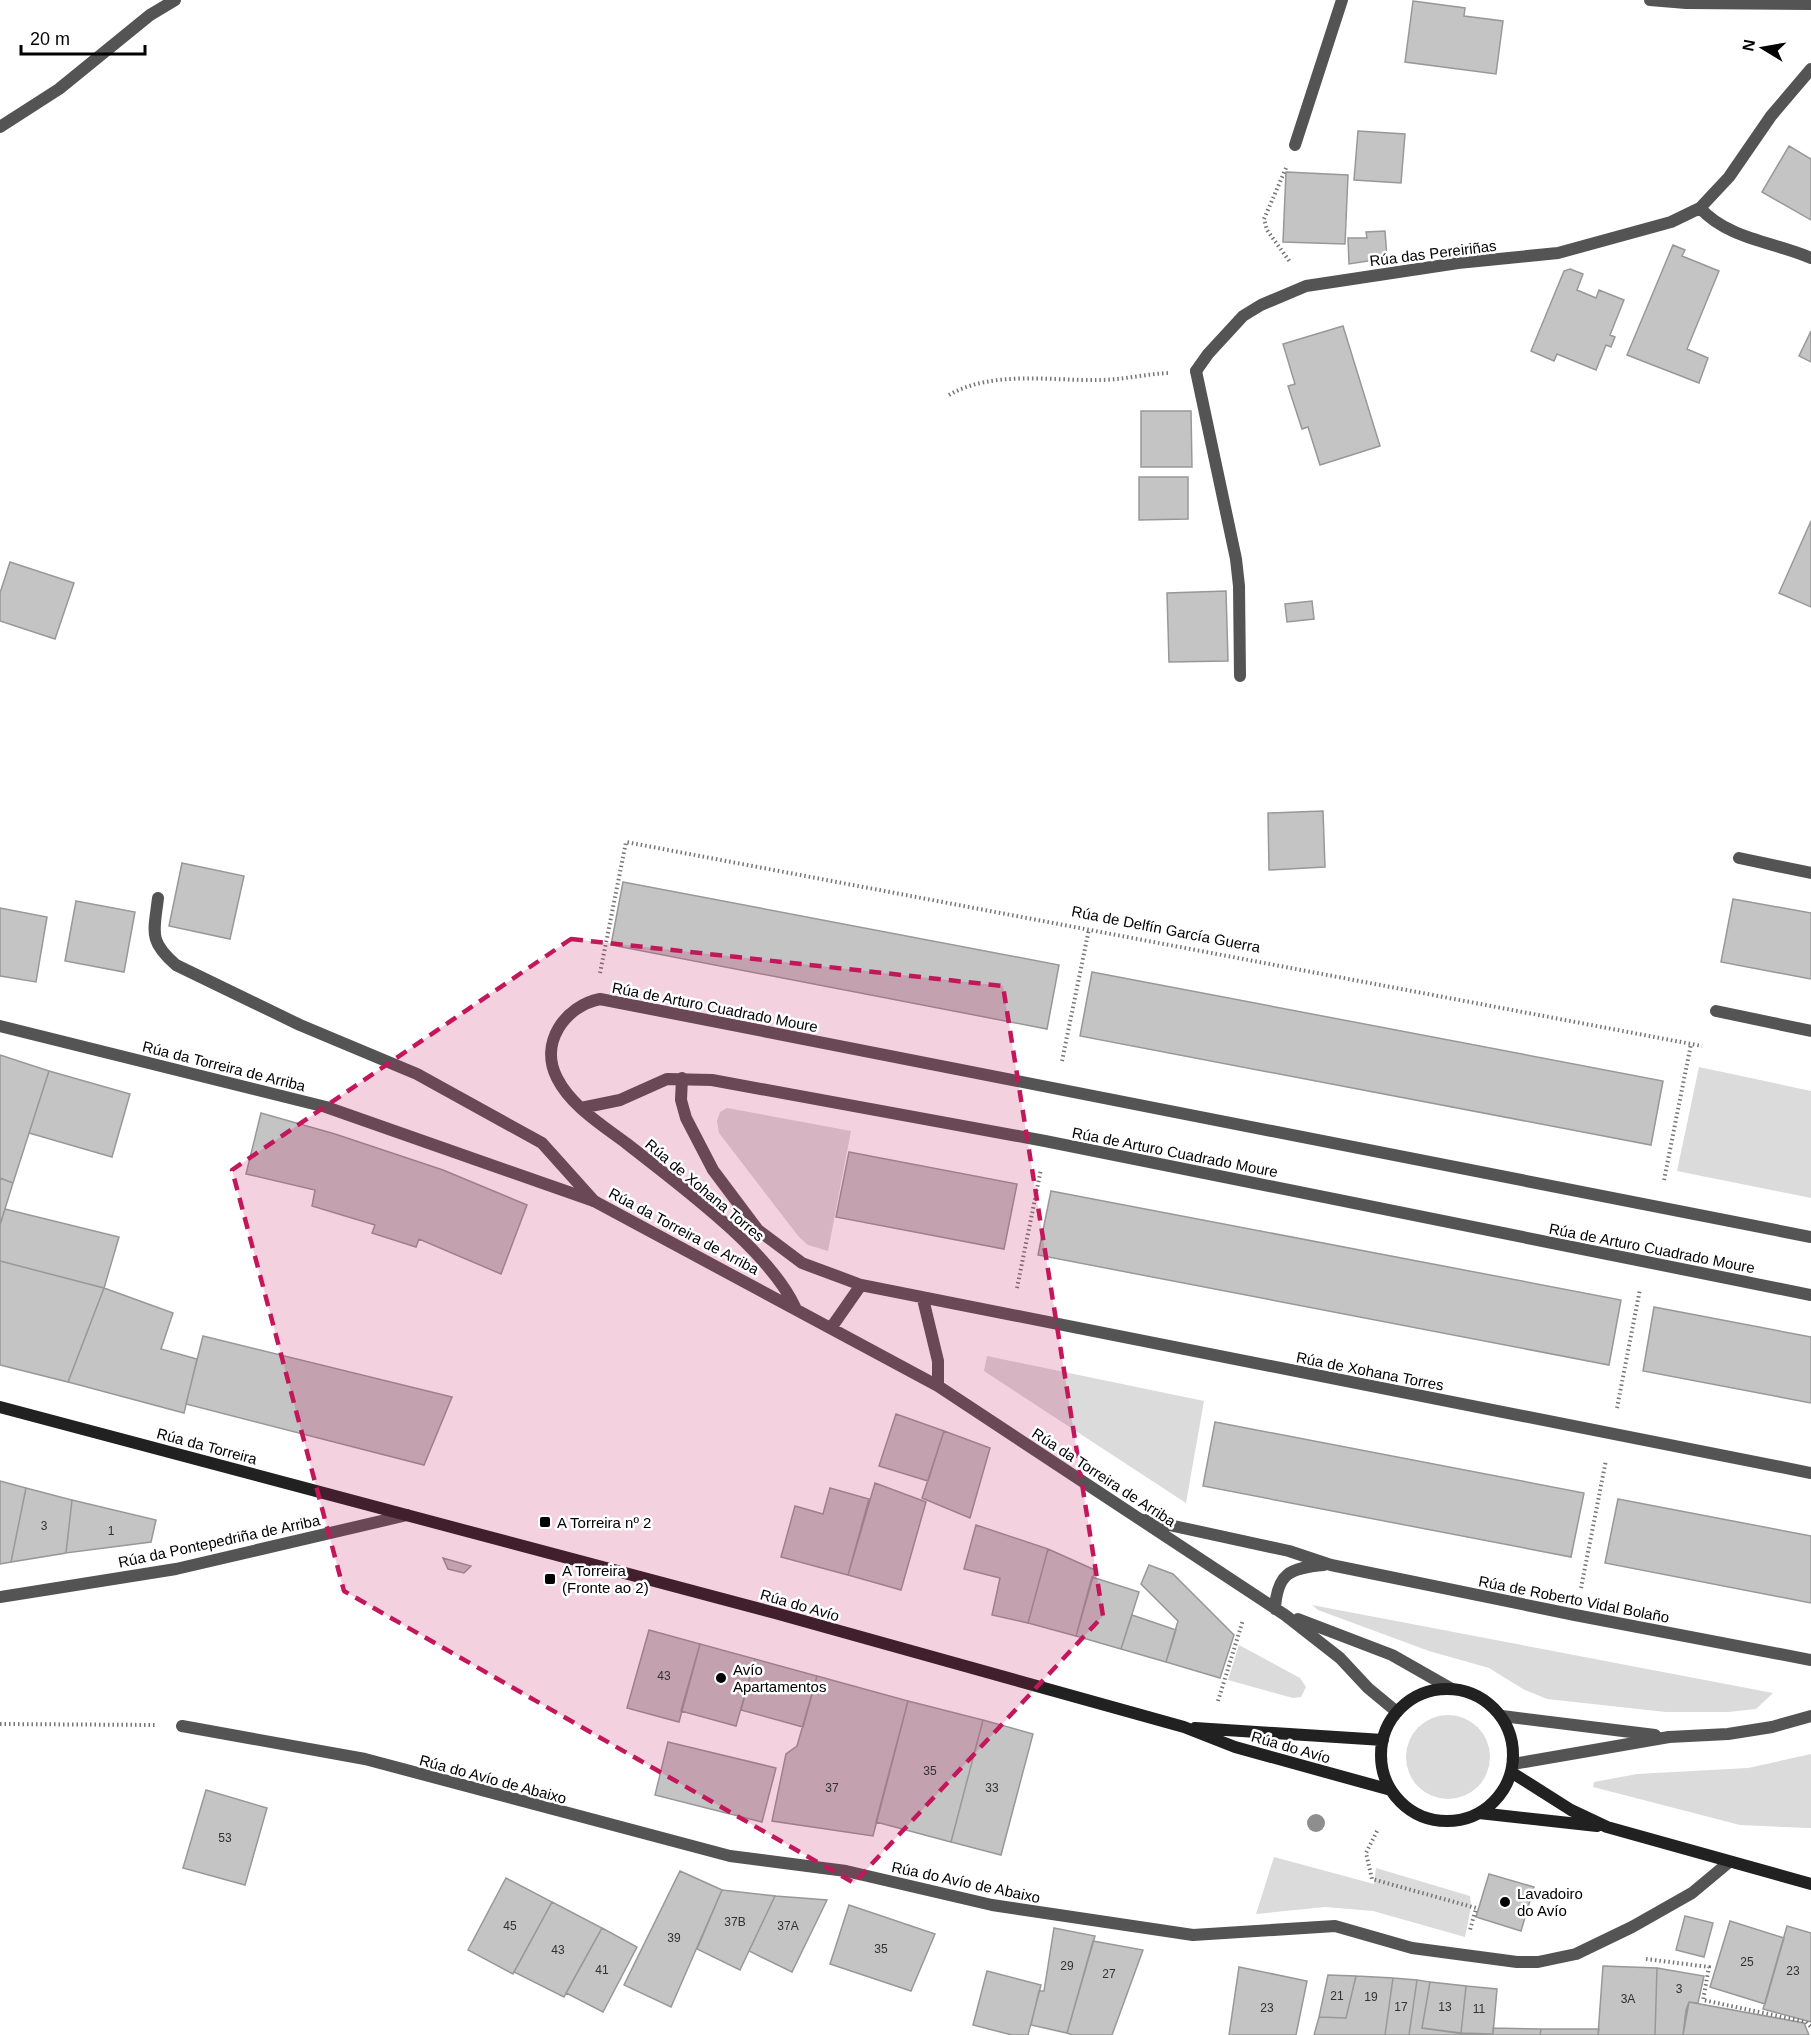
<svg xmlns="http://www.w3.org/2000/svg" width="1811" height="2035" viewBox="0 0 1811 2035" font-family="Helvetica,sans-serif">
  <rect width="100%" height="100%" fill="#fff"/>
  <path fill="#dbdbdb" d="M1699 1067 1811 1091V1198L1677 1171Z
    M727 1108 851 1131 828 1251 808 1245 799 1237 719 1133 717 1121 720 1112Z
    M987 1356 1204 1401 1186 1503 984 1371Z
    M1312 1605 1773 1693 1756 1709 1728 1712H1666L1547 1699 1523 1689 1489 1668 1429 1651 1318 1610Z
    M1239 1645 1300 1678 1306 1687 1301 1697 1293 1698 1228 1680Z
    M1406 1757a42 42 0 1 1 84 0a42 42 0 1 1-84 0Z
    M1811 1754V1828H1808L1740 1825 1593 1787 1594 1782 1637 1774 1748 1768Z
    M1274 1857 1374 1884 1376 1868 1470 1896 1471 1907 1465 1937 1373 1911 1325 1907 1256 1914Z"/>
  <path fill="#c4c4c4" stroke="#989898" stroke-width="1.5" d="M1413 1 1465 8 1464 16 1503 21 1496 74 1405 62Z
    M1358 131 1405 134 1401 183 1354 180Z
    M1789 146 1811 159V220L1762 192Z
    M1286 172 1348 175 1345 244 1283 242Z
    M1385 231 1387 258 1349 264 1348 238H1367L1366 232Z
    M1673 245 1685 250 1682 256 1719 271 1687 349 1708 358 1699 383 1627 355Z
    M1570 269 1583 274 1577 290 1596 298 1599 290 1624 300 1610 335 1615 337 1611 347 1606 345 1596 370 1557 354 1554 361 1531 351 1564 271Z
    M1343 326 1380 446 1320 465 1308 427 1302 429 1288 386 1295 384 1283 344Z
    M1811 331V362L1799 356Z
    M1141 411H1191L1192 467H1141Z
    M1139 477H1188V519L1139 520Z
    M1811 521V607L1779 593Z
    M10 562 74 583 55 639 0 621V593Z
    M1226 591 1228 661 1169 662 1167 593Z
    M1312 601 1314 619 1287 622 1285 604Z
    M1323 811 1325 867 1269 870 1268 813Z
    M182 863 244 876 230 939 169 926Z
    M623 882 1059 965 1047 1029 611 945Z
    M1733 899 1811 913V979L1721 962Z
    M76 901 135 912 124 972 65 961Z
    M0 908 47 917 36 982 0 976Z
    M1092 972 1663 1081 1651 1145 1080 1036Z
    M0 1055 49 1071 13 1183 0 1178Z
    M49 1071 130 1094 112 1157 29 1133Z
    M261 1113 335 1134 443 1170 527 1205 501 1274 419 1239 416 1247 372 1233 375 1225 312 1206 315 1190 246 1174Z
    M849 1152 1017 1184 1004 1249 836 1217Z
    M0 1178 13 1183 0 1225Z
    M1051 1191 1621 1300 1609 1365 1038 1255Z
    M5 1209 119 1237 104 1288 0 1261V1225Z
    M0 1261 104 1288 68 1382 0 1365Z
    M104 1288 173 1313 161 1349 197 1359 184 1413 68 1382Z
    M1654 1307 1811 1337V1403L1643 1371Z
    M203 1336 452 1397 424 1465 186 1404Z
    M896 1414 944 1431 928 1481 879 1466Z
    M1215 1422 1584 1493 1571 1557 1203 1486Z
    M944 1431 990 1448 970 1518 922 1498Z
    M0 1481 26 1488 11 1562 0 1564Z
    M875 1483 926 1502 901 1590 848 1575Z
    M26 1488 72 1500 66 1553 11 1562Z
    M830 1488 869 1499 848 1575 781 1557 795 1506 823 1514Z
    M1618 1499 1811 1536V1603L1605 1563Z
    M72 1500 156 1520 151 1542 66 1553Z
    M976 1525 1048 1549 1028 1623 992 1615 1000 1578 964 1569Z
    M1048 1549 1095 1570 1076 1636 1028 1623Z
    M443 1558 471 1566 464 1573 448 1569Z
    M1149 1565 1173 1574 1234 1635 1220 1678 1166 1662 1178 1621 1141 1584Z
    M1092 1577 1139 1592 1121 1649 1076 1636Z
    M1132 1615 1176 1630 1166 1662 1121 1649Z
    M649 1630 700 1644 679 1722 627 1708Z
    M700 1644 755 1659 736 1726 681 1711Z
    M755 1659 817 1676 803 1727 741 1710Z
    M817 1676 908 1701 873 1836 772 1821 786 1754 797 1746Z
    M908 1701 983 1720 951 1842 876 1822Z
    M983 1720 1033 1734 1001 1855 951 1842Z
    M668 1742 776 1768 762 1822 655 1795Z
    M206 1790 267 1808 245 1885 183 1868Z
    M680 1871 722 1890 671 2007 624 1985Z
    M1489 1874 1534 1887 1521 1931 1476 1917Z
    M506 1878 552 1902 513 1974 468 1950Z
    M722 1890 775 1896 740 1970 697 1949Z
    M775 1896 827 1900 792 1972 749 1951Z
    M552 1902 602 1928 564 1997 514 1972Z
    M849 1905 935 1934 911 1991 830 1964Z
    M1685 1916 1713 1923 1704 1957 1676 1950Z
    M1730 1921 1784 1938 1765 2004 1710 1987Z
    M1787 1926 1811 1933V2022L1763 2009Z
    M602 1928 637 1947 603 2012 566 1993Z
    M1054 1928 1095 1936 1067 2033 1031 2025 1039 1991H1044Z
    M1093 1941 1143 1950 1112 2035H1072L1067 2033Z
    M1603 1966 1657 1968 1655 2035H1598Z
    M1239 1967 1307 1981 1296 2035H1229Z
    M1657 1968 1704 1976 1698 2003 1689 2002 1686 2010 1683 2035H1655Z
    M987 1971 1041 1985 1028 2035H1012L973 2025Z
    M1328 1975 1356 1976 1346 2018 1319 2017Z
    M1356 1976 1393 1978 1385 2035H1314L1319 2017 1346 2018Z
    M1393 1978 1417 1980 1409 2035H1385Z
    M1417 1980 1430 1982 1422 2028 1471 2035H1409Z
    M1430 1982 1466 1986 1461 2033 1422 2028Z
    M1466 1986 1497 1989 1493 2034 1461 2033Z
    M1689 2002 1804 2023 1809 2035H1683Z
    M1493 2028 1541 2029 1540 2035H1471L1493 2034Z
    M1541 2029H1599L1598 2035H1540Z"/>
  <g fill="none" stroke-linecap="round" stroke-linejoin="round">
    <path stroke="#767676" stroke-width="4" stroke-dasharray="1.5 3" stroke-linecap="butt" d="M1286 168 1264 219 1267 230 1290 262
      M949 395C992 370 1052 381 1099 380 1122 380 1145 374 1169 373
      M600 973 626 842 1702 1046
      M1062 1061 1089 929
      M1664 1180 1691 1044
      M1017 1288 1041 1169
      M1617 1408 1640 1289
      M1581 1588 1606 1460
      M1218 1701 1243 1620
      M0 1724 155 1725
      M1377 1831 1366 1853 1372 1879 1476 1908 1470 1930
      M1646 1959 1709 1967 1703 2000 1806 2022 1811 2027"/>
    <path stroke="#545454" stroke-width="12" d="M1196 371 1236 559 1239 586 1240 676
      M158 898C154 932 148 941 176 965L300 1025 417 1074 542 1143 594 1201"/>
    <path stroke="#545454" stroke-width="12" d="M1650 0 1686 3 1811 4
      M0 127 59 89 150 15 175 0
      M1295 145 1342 0
      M1700 208C1728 239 1774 242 1811 258
      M1196 371 1208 354 1243 316 1261 305 1306 286 1458 263 1558 253 1671 222 1700 208 1729 177 1771 116 1811 69
      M1739 858 1811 873
      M1716 1011 1811 1031
      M0 1026 326 1107 594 1201 938 1386 1285 1615 1340 1658 1368 1688 1397 1712
      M682 1078 681 1100 686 1118 713 1170 758 1230 802 1263 861 1285 1811 1473
      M581 1108 620 1100 667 1079 712 1080 1045 1141 1811 1295
      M923 1299 938 1361V1386
      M795 1307C768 1249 678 1184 626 1143 602 1125 571 1106 557 1078 539 1043 565 1006 600 999L1811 1237
      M831 1328 861 1285
      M1146 1520 1289 1551 1331 1565 1575 1615 1811 1660
      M0 1597 176 1569 407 1515
      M1275 1609C1277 1573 1290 1568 1324 1565
      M1298 1619 1392 1655 1450 1688
      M1502 1716 1655 1735
      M182 1726 365 1759 730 1856 846 1871 992 1905 1193 1935 1335 1926 1412 1948 1517 1962H1538L1576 1954 1632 1927 1692 1893 1728 1863
      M1513 1764 1669 1737 1728 1734 1772 1727 1811 1716"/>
    <path stroke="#212121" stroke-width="12" d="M0 1407 775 1613 1184 1727 1235 1747 1391 1790
      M1381 1755a66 66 0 1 1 132 0a66 66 0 1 1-132 0Z
      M1195 1728 1383 1740
      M1511 1772 1571 1810 1607 1827 1811 1884
      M1479 1813 1597 1826"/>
  </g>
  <circle fill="#8e8e8e" cx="1316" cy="1823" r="9"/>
  <path fill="#c2185b" fill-opacity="0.2" stroke="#c2185b" stroke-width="4.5" stroke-dasharray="12 8" stroke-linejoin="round" d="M571 939 1003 986 1103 1616 854 1883 344 1591 232 1170Z"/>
  <g fill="#000" stroke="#fff" stroke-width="2">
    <rect x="539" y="1516" width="12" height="12" rx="3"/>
    <rect x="544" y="1573" width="12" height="12" rx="3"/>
    <circle cx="721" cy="1678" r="6"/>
    <circle cx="1505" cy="1902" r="6"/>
  </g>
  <g text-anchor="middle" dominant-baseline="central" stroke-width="5" stroke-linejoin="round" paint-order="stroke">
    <g font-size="12" fill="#313131">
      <text x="44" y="1526">3</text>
      <text x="111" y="1531">1</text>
      <text x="664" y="1676">43</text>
      <text x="930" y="1771">35</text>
      <text x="832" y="1788">37</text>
      <text x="992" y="1788">33</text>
      <text x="225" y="1838">53</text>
      <text x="735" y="1922">37B</text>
      <text x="510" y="1926">45</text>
      <text x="788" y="1926">37A</text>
      <text x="674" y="1938">39</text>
      <text x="881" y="1949">35</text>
      <text x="558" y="1950">43</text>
      <text x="1747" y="1962">25</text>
      <text x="1067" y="1966">29</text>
      <text x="602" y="1970">41</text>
      <text x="1793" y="1971">23</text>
      <text x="1109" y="1974">27</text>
      <text x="1679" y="1989">3</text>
      <text x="1337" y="1996">21</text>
      <text x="1371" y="1997">19</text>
      <text x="1628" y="1999">3A</text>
      <text x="1401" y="2007">17</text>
      <text x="1445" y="2007">13</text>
      <text x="1267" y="2008">23</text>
      <text x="1479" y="2009">11</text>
    </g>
    <g font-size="15" fill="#000" stroke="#fff">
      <text transform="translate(1433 253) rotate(-7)">Rúa das Pereiriñas</text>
      <text transform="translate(1166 929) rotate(11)">Rúa de Delfín García Guerra</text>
      <text transform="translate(715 1007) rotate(11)">Rúa de Arturo Cuadrado Moure</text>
      <text transform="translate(224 1066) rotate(14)">Rúa da Torreira de Arriba</text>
      <text transform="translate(1175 1152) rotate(11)">Rúa de Arturo Cuadrado Moure</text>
      <text transform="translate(705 1190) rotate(40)">Rúa de Xohana Torres</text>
      <text transform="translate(684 1231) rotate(28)">Rúa da Torreira de Arriba</text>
      <text transform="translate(1652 1248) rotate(11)">Rúa de Arturo Cuadrado Moure</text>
      <text transform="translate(1370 1371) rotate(11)">Rúa de Xohana Torres</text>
      <text transform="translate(207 1446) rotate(15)">Rúa da Torreira</text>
      <text transform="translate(1104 1477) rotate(33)">Rúa da Torreira de Arriba</text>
      <text transform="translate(219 1541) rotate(-12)">Rúa da Pontepedriña de Arriba</text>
      <text transform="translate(1574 1599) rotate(11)">Rúa de Roberto Vidal Bolaño</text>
      <text transform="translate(800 1605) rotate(16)">Rúa do Avío</text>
      <text transform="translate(1291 1747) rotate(16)">Rúa do Avío</text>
      <text transform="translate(493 1779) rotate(15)">Rúa do Avío de Abaixo</text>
      <text transform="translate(966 1882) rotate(12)">Rúa do Avío de Abaixo</text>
    </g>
    <g font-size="15" fill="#000" stroke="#fff" text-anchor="start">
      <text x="557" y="1522">A Torreira nº 2</text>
      <text x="562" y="1570">A Torreira<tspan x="562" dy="17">(Fronte ao 2)</tspan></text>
      <text x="733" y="1669">Avío<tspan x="733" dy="17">Apartamentos</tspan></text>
      <text x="1517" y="1893">Lavadoiro<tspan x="1517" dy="17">do Avío</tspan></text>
    </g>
  </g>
  <g transform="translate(1763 48) rotate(281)" stroke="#ffffff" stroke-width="4.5" paint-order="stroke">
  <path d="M0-4.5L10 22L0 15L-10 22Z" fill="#000000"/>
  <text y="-9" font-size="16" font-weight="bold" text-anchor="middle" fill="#000000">N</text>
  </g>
  <path d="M21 45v9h124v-9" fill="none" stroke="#000000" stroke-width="3"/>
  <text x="30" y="45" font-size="18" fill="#000000" stroke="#ffffff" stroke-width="4.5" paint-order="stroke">20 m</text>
</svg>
